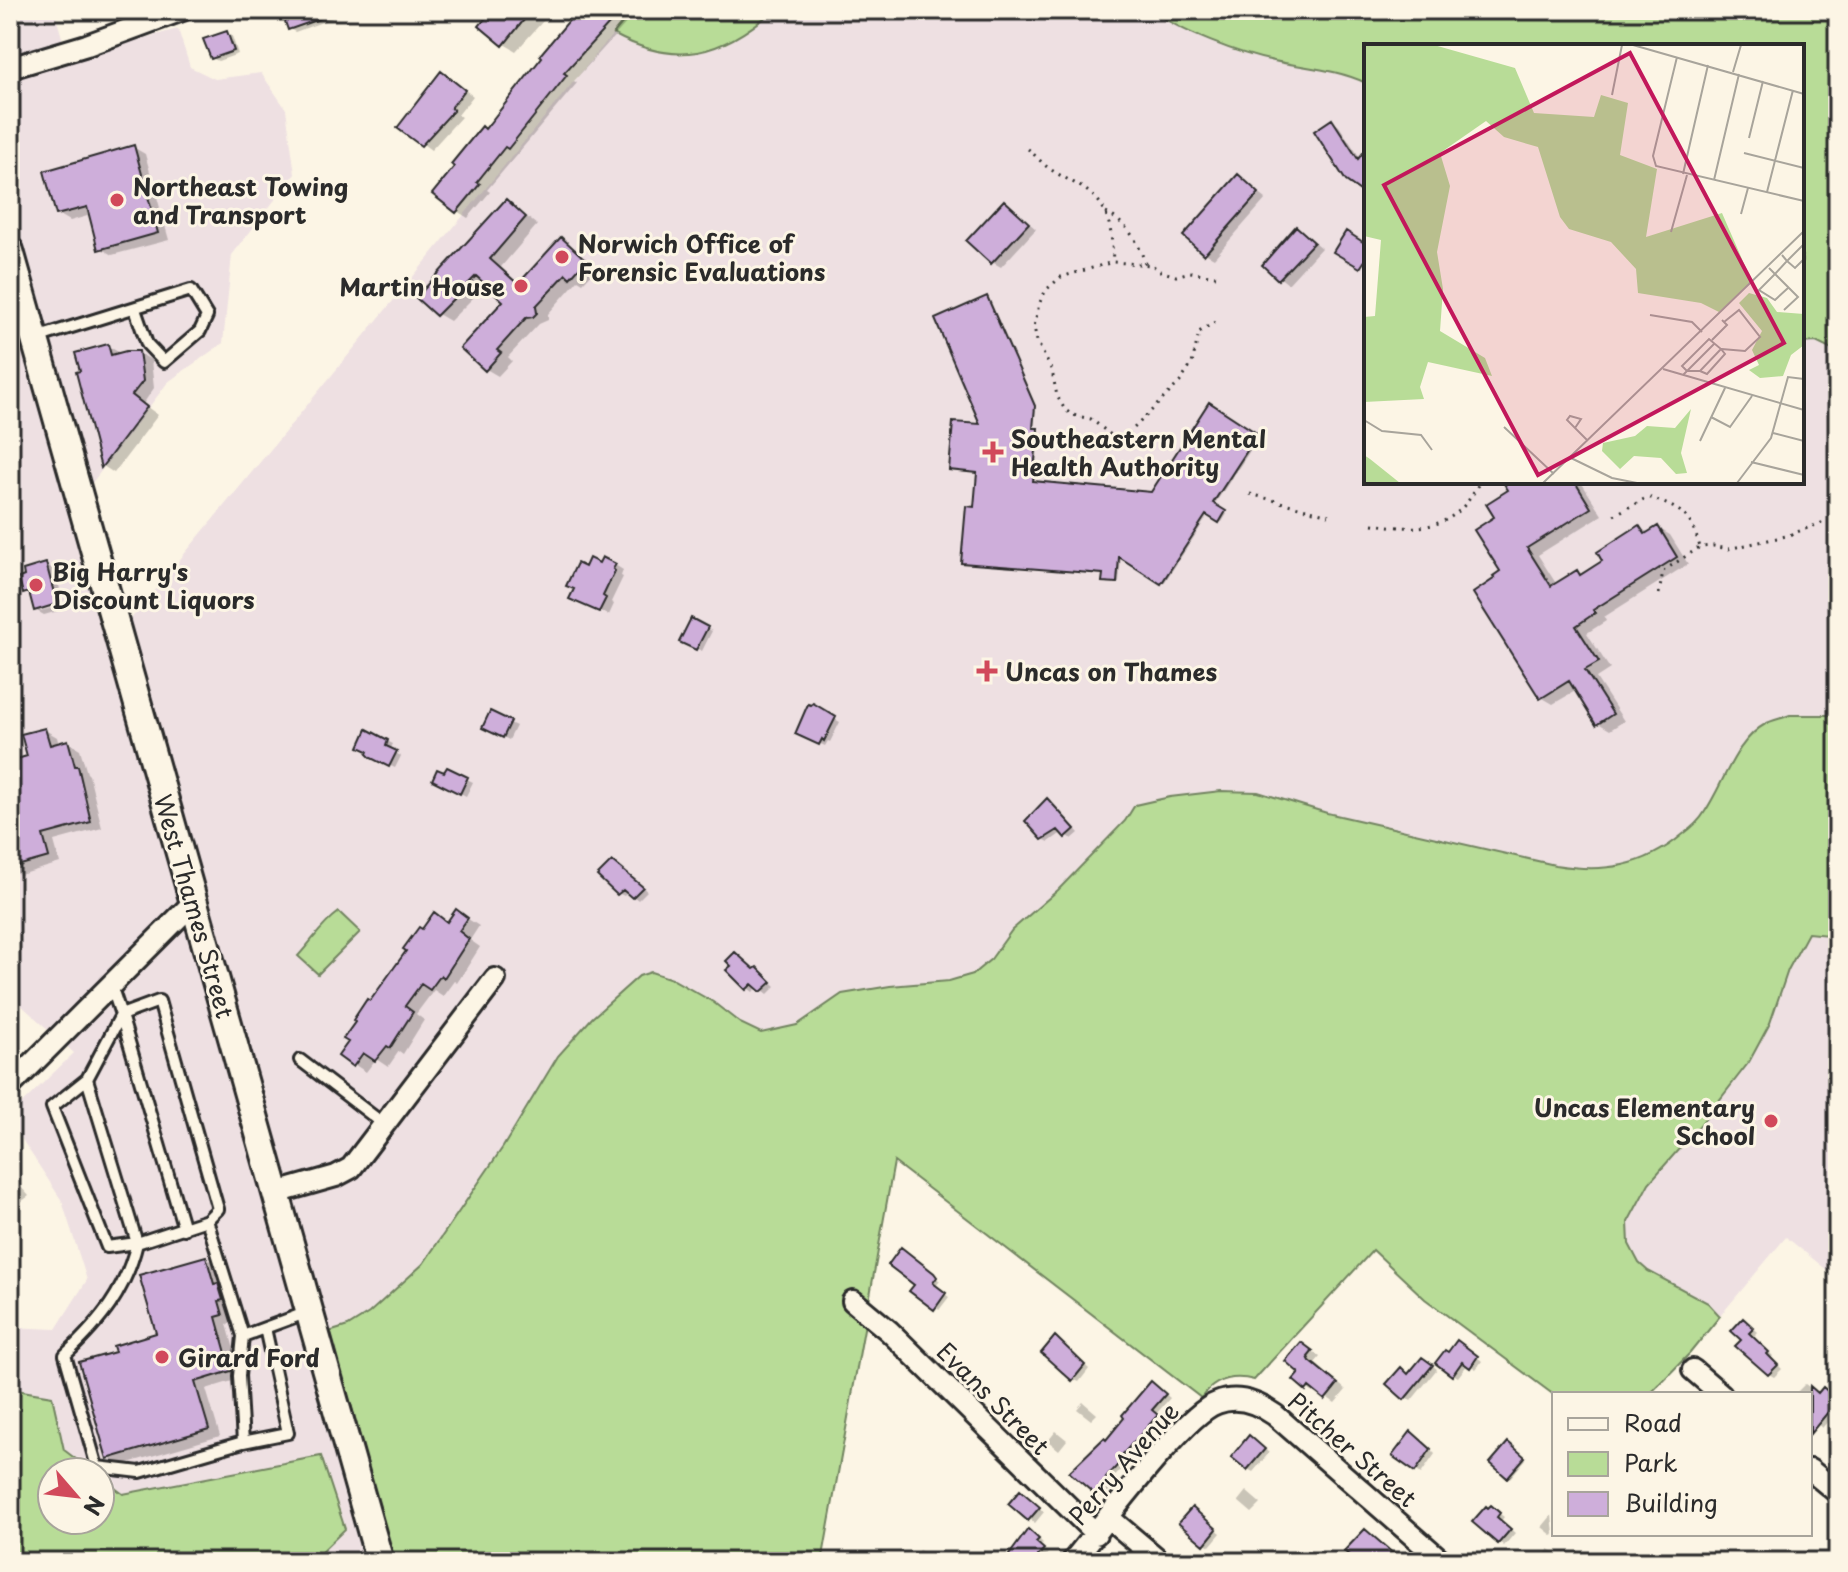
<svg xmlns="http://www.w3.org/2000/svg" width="1848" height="1572" viewBox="0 0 1848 1572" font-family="'Playpen Sans',sans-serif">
  <rect width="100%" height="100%" fill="#fcf5e5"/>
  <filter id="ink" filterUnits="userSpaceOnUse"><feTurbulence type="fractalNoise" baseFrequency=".0125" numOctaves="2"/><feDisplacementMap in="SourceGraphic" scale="16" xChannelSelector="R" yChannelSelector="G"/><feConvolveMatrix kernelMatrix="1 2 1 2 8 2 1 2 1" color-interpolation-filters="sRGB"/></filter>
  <g filter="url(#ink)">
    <path fill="#eee0e2" d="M10 10H54L68 58 178 29 190 67 215 79 261 73 286 109 295 174 232 255 223 343 168 382 86 491 125 626 613 34 634 45 684 55 706 51 728 43 774 10H1152L1170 22 1240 53 1273 61 1329 70 1366 83V482H1802V343L1816 342 1838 353V715H1790L1767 723 1748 738 1702 817 1667 847 1647 859 1625 865 1578 869 1555 865 1327 813 1258 792 1235 790 1194 795 1135 805 1125 821 1058 890 1012 930 983 967 961 978 842 994 797 1025 761 1033 740 1023 713 1002 672 979 651 972 639 976 592 1018 558 1056 503 1147 423 1264 369 1313 348 1326 329 1332 229 991 388 1562H311L345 1529 321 1456 123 1494 100 1477V1472H93L64 1450 52 1396 10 1388V1327L56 1329 87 1280 62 1201 10 1121V1115L74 1053 10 995Z
      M1808 933 1838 936V1279L1786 1237 1720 1316 1708 1303 1648 1271 1639 1263 1629 1244 1628 1222 1649 1183 1700 1125 1749 1062 1770 1023 1788 970Z"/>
    <path fill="#b8dc97" stroke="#728461" stroke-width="2" d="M633 10H774C721 56 676 68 613 34Z
      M1152 10H1838V353L1816 342 1802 343V46H1366V83C1336 69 1306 68 1274 61 1239 54 1180 32 1152 10Z
      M1790 715H1838V936L1808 933 1788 970 1770 1023 1749 1062 1700 1125 1649 1183 1628 1222 1629 1244 1639 1263 1648 1271 1708 1303 1720 1316 1690 1353 1650 1394 1554 1395 1425 1299 1373 1250 1254 1380C1232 1374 1214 1380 1201 1398L894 1162 822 1562H389L357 1425 329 1332 348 1326 369 1313 423 1264 503 1147 558 1056 592 1018 639 976 651 972 672 979 713 1002 740 1023 761 1033 797 1025 842 994 890 986 949 981 973 974 991 959 1012 930 1058 890 1125 821 1135 805 1170 797 1221 791 1258 792 1327 813 1555 865C1604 873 1644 867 1682 835 1690 829 1699 822 1704 813 1724 784 1734 741 1767 723 1773 720 1783 718 1790 715Z
      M339 912 360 932 318 974 298 956C313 940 321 925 339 912Z
      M10 1389 52 1396 64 1450 93 1472H52V1520H100V1477L123 1494 321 1456 345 1529 311 1562H10Z"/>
    <path fill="#0003" d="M288 10H355L295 32 290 29Z
      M495 10H553L516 51 504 44Z
      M584 10H638L574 81 577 83 487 190 490 192 468 218 457 211 486 131Z
      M10 23 20 53 10 55Z
      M227 33 232 36 238 54 218 61 212 58Z
      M450 79 473 96 458 115 461 117 431 150 400 127Z
      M1332 121 1339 126 1361 159 1366 152V193Z
      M133 147 145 154 169 240 112 255 100 248 91 215 70 221 58 214Z
      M1238 177 1266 199 1214 258 1205 253Z
      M507 201 537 225 501 267 520 285 561 240 573 247 597 268 583 283 578 280 548 314V320L539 324 508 357 512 361 498 376 486 369 506 301 487 284 450 321 438 314Z
      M1005 202 1036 229 1001 267 992 262Z
      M1297 228 1321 248 1288 284 1264 265Z
      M987 298 1036 409 1034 430 1039 431 1035 483 1152 494 1210 405 1259 437 1214 505 1227 514 1222 522 1209 514 1164 583 1121 556 1119 583 1106 582 1105 574 976 509 983 426Z
      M108 346 120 353H139L151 360 154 388 143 404 158 415 114 473 103 466 78 373Z
      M1524 482H1581L1602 515 1538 555 1557 585 1577 572 1583 576 1605 561 1639 528 1650 533 1658 528 1670 535 1688 564 1604 617 1606 621 1587 633 1610 669 1596 678 1624 721 1610 730 1598 723 1577 690 1553 704 1541 697 1503 572 1497 517Z
      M46 565 55 570 63 601 40 607V611L64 605 65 609 44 615 35 610 32 596 25 592Z
      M600 565H615L623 570 621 576 623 577 611 602 614 604 609 615 580 603 576 589 586 569Z
      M692 621 712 631 702 651 682 641Z
      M491 714 516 726 509 740 484 727Z
      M829 716 840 722 830 742 828 741 825 746 798 733Z
      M45 730 57 737 59 745 68 742 80 749 87 773 89 775 102 828 54 841 60 863 20 875 10 869V763L30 758Z
      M368 732 393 744 390 750 401 756 395 768 378 760Z
      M448 770 473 782 466 796 434 779 445 775Z
      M1048 800 1079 833 1072 839 1063 832 1049 842 1043 839Z
      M632 879 647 891 638 900 628 892 624 896 618 893Z
      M457 912 479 926 470 940 480 947 457 983 454 981 443 996 434 990 416 1014 424 1020 403 1054 399 1051 388 1067 376 1059 366 1072 341 1056 371 1003 435 915 449 923Z
      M757 969 776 986 768 994 758 986 753 992 748 988 729 970Z
      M11 1176 29 1196 10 1210V1177Z
      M905 1252 940 1281 935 1287 949 1297 939 1310 917 1285Z
      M206 1258 218 1265 234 1322 227 1324 242 1378 206 1389 220 1436 121 1465 109 1458 117 1353 159 1335Z
      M1749 1324 1758 1332 1753 1337 1773 1356 1771 1358 1782 1369 1774 1377 1769 1374 1744 1339Z
      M1056 1338 1089 1369 1079 1382 1073 1379Z
      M1463 1346 1482 1361 1476 1369 1468 1364 1458 1377 1453 1374 1449 1354Z
      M1310 1349 1320 1357 1315 1363 1346 1390 1335 1403 1318 1391 1316 1394 1307 1389 1296 1380Z
      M1428 1362 1437 1369 1411 1401 1389 1384 1409 1375Z
      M1805 1384 1819 1394 1828 1392 1838 1401V1410L1822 1428 1810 1418V1394L1797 1392Z
      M1157 1387 1170 1398 1156 1414 1162 1419 1125 1460 1128 1462 1110 1482 1114 1485 1103 1498 1098 1495 1106 1442Z
      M1083 1402 1097 1414 1091 1420 1077 1409Z
      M1056 1431 1067 1440 1059 1450 1048 1441Z
      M1417 1436 1435 1454 1421 1474 1395 1455Z
      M1255 1440 1269 1453 1253 1472 1248 1469Z
      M1509 1445 1526 1459 1510 1478 1493 1463Z
      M1246 1491 1261 1504 1252 1513 1238 1501Z
      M1025 1495 1044 1512 1035 1523 1011 1504Z
      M1496 1511 1504 1517 1501 1521 1515 1533 1504 1546 1475 1521Z
      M1197 1513 1221 1533 1210 1546 1205 1543Z
      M1552 1515 1554 1534 1553 1536 1542 1527Z
      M1034 1534 1043 1543 1040 1546 1048 1553 1041 1562H1010Z
      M1838 1543V1562H1831L1825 1557Z
      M1549 1549 1554 1552 1565 1562H1539Z
      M919 1550 925 1553 934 1562H909Z"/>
    <path fill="#ceaeda" stroke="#2b2b2b" stroke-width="2" d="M281 10H339V12L288 30Z
      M492 10H532L503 46 479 26Z
      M582 10H622L564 73 567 75 508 149 505 147 477 182 480 184 456 213 432 194 454 167 451 164 482 126 485 129 542 57 540 55 571 18 574 20Z
      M227 31 234 51 211 59 203 39Z
      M441 71 465 90 451 108 454 110 421 146 397 128Z
      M1332 119 1358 159 1366 149V195L1346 181 1314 131Z
      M134 145 158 233 98 250 87 207 56 215 44 171Z
      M1238 174 1259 193 1204 255 1183 236Z
      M506 199 526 217 490 259 518 284 561 237 586 260 570 278 566 274 536 306 537 313 533 317 526 318 497 350 501 353 485 371 460 348 503 301 476 276 436 316 416 298Z
      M1004 200 1029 223 991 264 966 241Z
      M1296 226 1314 242 1278 280 1262 265Z
      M1346 231 1366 244V259L1360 268 1333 252Z
      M987 296 1035 406 1033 428H1038L1033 481 1151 492 1209 402 1258 434 1213 503 1226 511 1219 523 1206 515 1161 584 1119 557 1117 583 1102 582 1103 574 961 563 966 506 974 507 977 473 949 470 953 422 980 424 935 319Z
      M108 344 111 355 126 351H139L143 381 132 395 147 407 101 468 76 372 80 371 75 353Z
      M1503 482H1575L1591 508 1527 548 1551 586 1577 570 1580 575 1602 561 1597 552 1639 525 1645 534 1658 526 1677 557 1593 610 1595 613 1576 626 1599 662 1585 670 1613 714 1596 725 1569 681 1540 699 1473 593 1495 578 1493 576 1500 571 1474 530 1494 517 1486 504 1508 490Z
      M602 557 616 564 613 569 615 571 603 596 606 598 599 612 569 599 574 589 566 586 577 563 585 567 589 558 599 563Z
      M46 563 57 604 34 611 29 592 23 594 19 578 24 576 23 570Z
      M691 618 708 627 696 650 679 642Z
      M813 703 836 717 824 741 822 739 819 745 795 734 808 704 811 705Z
      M490 711 511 721 503 738 482 728Z
      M45 728 50 745 68 740 75 766H78L91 822 43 835 49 857 10 868V761L27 756 21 734Z
      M367 729 388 740 386 746 397 751 389 767 371 758 367 754 368 751 359 747Z
      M447 767 468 777 460 794 432 780 437 769 444 772Z
      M1047 798 1075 829 1065 838 1058 830 1042 840 1025 821Z
      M612 861 643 887 632 898 623 890 617 895 597 876Z
      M456 909 468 918 459 931 469 939 444 978 441 975 430 990 421 984 405 1006 413 1012 390 1048 387 1046 375 1061 363 1053 353 1067 338 1056 348 1042 343 1039 355 1022 353 1020 367 999 370 1001 406 951 403 949 419 927 422 929 434 912 447 922Z
      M735 952 754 969 757 967 772 982 761 992 752 984 746 990 726 970 731 966 726 961Z
      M901 1247 934 1273 937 1277 933 1283 946 1293 934 1310 909 1291 914 1285 888 1265Z
      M206 1256 214 1284 218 1283 223 1300 219 1301 223 1315 216 1317 231 1371 195 1382 209 1429 107 1459 79 1362 115 1352 113 1346 156 1333 139 1275Z
      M1743 1318 1754 1328 1749 1333 1769 1352 1767 1354 1778 1365 1768 1375 1735 1346 1741 1340 1731 1331Z
      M1055 1336 1085 1365 1072 1381 1041 1353Z
      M1457 1340 1478 1356 1470 1368 1462 1362 1452 1376 1435 1363 1445 1350 1448 1352Z
      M1301 1342 1313 1351 1308 1357 1310 1361 1338 1384 1325 1400 1309 1387 1306 1391 1293 1380 1299 1373 1285 1361Z
      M1422 1357 1433 1365 1404 1400 1386 1384 1401 1367 1408 1374Z
      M1151 1381 1166 1394 1152 1410 1158 1415 1121 1456 1124 1458 1106 1478 1110 1481 1097 1496 1069 1472 1104 1438 1106 1440 1124 1418 1122 1415Z
      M1810 1386 1818 1393 1823 1387 1838 1400 1810 1434Z
      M1411 1431 1431 1449 1415 1472 1392 1456Z
      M1249 1435 1265 1449 1247 1470 1231 1457Z
      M1508 1442 1525 1457 1507 1478 1490 1463Z
      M1020 1490 1040 1507 1028 1521 1008 1504Z
      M1491 1505 1500 1513 1497 1517 1511 1529 1498 1544 1472 1522 1486 1506 1488 1508Z
      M1192 1507 1217 1529 1204 1545 1178 1523Z
      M1028 1529 1039 1539 1036 1542 1044 1549 1033 1562H1004Z
      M1365 1529 1403 1562H1357L1344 1551Z"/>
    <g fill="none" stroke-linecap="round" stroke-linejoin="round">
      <defs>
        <path id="service" d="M36 338 191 290 207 316 200 331 164 362 147 344 135 309
          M111 985 121 1015 159 1001 218 1209 207 1220 137 1243 87 1079 121 1015
          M121 1015 184 1229
          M300 1060 385 1125
          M87 1079 52 1107 107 1247 137 1243C125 1292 101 1321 65 1355L97 1467 140 1472 243 1442 288 1433 265 1328
          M207 1220 243 1336 308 1312
          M243 1442 239 1376 243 1336"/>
        <path id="minor" d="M10 68 87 45 182 10
          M10 1086 194 902
          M276 1193 336 1176 351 1168 495 979
          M853 1301 889 1331 1096 1534
          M1693 1370 1721 1394
          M1810 1470 1838 1493
          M1109 1518 1161 1562
          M1072 1562C1099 1530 1184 1414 1217 1403 1237 1395 1258 1403 1275 1415L1443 1562"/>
        <path id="secondary" d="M10 251 380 1562"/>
      </defs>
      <use href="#service" stroke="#2b2b2b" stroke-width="16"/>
      <use href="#minor" stroke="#2b2b2b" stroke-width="26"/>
      <use href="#secondary" stroke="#2b2b2b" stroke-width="32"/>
      <path stroke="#2b2b2b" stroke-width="3" stroke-dasharray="2 6" stroke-linecap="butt" d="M1028 149C1034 154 1040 161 1046 166 1065 181 1095 188 1105 212 1112 227 1112 246 1113 262
        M1106 213C1126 222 1140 243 1145 264
        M1216 276 1190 272 1176 276 1160 271 1152 265 1113 262 1061 277 1046 290 1039 304 1034 327 1037 341 1052 371 1057 396 1065 410 1073 415 1091 419 1116 439H1123L1180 382 1192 364 1199 332 1220 319
        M1250 494 1329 515
        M1614 515 1648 497C1683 510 1689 512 1700 547
        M1373 524C1421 531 1455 531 1479 483
        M1659 594 1663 571 1700 547 1713 546 1728 549 1786 536 1824 522"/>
      <use href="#service" stroke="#fcf5e5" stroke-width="10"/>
      <use href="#minor" stroke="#fcf5e5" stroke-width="20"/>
      <use href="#secondary" stroke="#fcf5e5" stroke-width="26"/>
    </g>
  </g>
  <g fill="#d1495b" stroke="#fcf5e5" stroke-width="3">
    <circle cx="117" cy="200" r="8"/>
    <circle cx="562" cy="257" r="8"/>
    <circle cx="521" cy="286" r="8"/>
    <path d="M989 440h8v8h8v8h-8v8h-8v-8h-8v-8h8z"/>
    <circle cx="36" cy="585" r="8"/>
    <path d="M983 659h8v8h8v8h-8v8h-8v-8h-8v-8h8z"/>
    <circle cx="1771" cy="1121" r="8"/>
    <circle cx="162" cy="1357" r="8"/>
  </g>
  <g text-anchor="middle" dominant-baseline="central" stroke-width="6" stroke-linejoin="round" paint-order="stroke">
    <g font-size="24" font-weight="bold" fill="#2b2b2b" stroke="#fcf5e5" text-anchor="start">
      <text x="133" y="186">Northeast Towing<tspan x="133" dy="28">and Transport</tspan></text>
      <text x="578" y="243">Norwich Office of<tspan x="578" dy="28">Forensic Evaluations</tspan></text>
      <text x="505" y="286" text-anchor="end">Martin House</text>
      <text x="1011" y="438">Southeastern Mental<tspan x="1011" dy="28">Health Authority</tspan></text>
      <text x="52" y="571">Big Harry's<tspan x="52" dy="28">Discount Liquors</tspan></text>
      <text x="1005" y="671">Uncas on Thames</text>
      <text x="1755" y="1107" text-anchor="end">Uncas Elementary<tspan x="1755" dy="28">School</tspan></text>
      <text x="178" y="1357">Girard Ford</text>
    </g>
    <g font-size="24" fill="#2b2b2b" stroke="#fcf5e5">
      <text transform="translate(195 906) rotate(74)">West Thames Street</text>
      <text transform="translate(994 1398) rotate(45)">Evans Street</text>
      <text transform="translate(1353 1449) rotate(41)">Pitcher Street</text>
      <text transform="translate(1123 1463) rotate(-49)">Perry Avenue</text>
    </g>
  </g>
  <g transform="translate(1364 44)">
    <rect width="440" height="440" fill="#fcf5e5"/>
    <path d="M0 1H70L151 24 170 69 230 73 237 51 264 59 256 111 293 125 282 193 358 169 388 238 355 268 337 259 274 249 272 225 247 198 205 185 196 173 174 103 140 93 122 77 76 109 86 142 73 208 79 245 76 287 121 314 128 332 64 318 56 343 60 355 0 358V273L11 272 17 196 0 192ZM385 249 403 254 413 268 440 270V301L427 311 419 332 396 334 385 326 395 321 388 306 398 287 375 259ZM327 365 317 409 323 429 312 430 297 414 270 412 256 425 238 407 239 399 271 392 283 382 311 384ZM0 411 6 415 36 439H0Z" fill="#b8dc97"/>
    <path fill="none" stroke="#a8a49b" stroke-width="2" d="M269 1 440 50M313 13 289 112 292 122 440 157M369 28 377 1M248 51 258 1M385 94 399 37M380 109 440 124M319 130 344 21M350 136 375 30M403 148 429 46M377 170 384 144M307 188 323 131M440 200 423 217 431 224 440 215M405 224 411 230 423 217 418 211M420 266 434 253 411 230 395 246 411 256 424 244M286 271 328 278 338 288M348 296 363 281 358 276M299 325 440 366M323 327 351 299M336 327 343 330 361 310 357 305 381 307 396 293 375 266 360 278M319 331 323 327 318 322 345 295 357 305 336 327H323M347 373 366 383 388 352M0 376 18 387 57 391 68 406M140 383 190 430M211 384 217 375 206 372 203 376 224 397M409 389 440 397M336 397 361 344M207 414 248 434 273 439M387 418 440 431M179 439 440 187M373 439 407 394 424 333 440 335"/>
    <path fill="#c2185b" fill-opacity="0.15" stroke="#c2185b" stroke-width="4" d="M266 9 420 299 174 431 20 141Z"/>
    <rect width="440" height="440" fill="none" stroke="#2b2b2b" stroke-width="4"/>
  </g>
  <rect width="1848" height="1572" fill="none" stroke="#fcf5e5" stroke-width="40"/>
  <rect x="20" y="20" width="1808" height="1532" fill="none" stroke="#2b2b2b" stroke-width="3" filter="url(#ink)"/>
  <rect x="1552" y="1392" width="260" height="144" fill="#fcf5e5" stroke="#a8a49b" stroke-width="2"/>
  <rect x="1568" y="1418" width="40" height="12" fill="#fcf5e5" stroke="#a8a49b" stroke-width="2"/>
  <text x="1624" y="1432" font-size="24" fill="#2b2b2b">Road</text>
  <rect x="1568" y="1452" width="40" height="24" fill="#b8dc97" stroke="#a8a49b" stroke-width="2"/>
  <text x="1624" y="1472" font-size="24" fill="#2b2b2b">Park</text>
  <rect x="1568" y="1492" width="40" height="24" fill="#ceaeda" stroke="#a8a49b" stroke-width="2"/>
  <text x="1624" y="1512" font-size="24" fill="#2b2b2b">Building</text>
  <g transform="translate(76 1496) rotate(118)"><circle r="38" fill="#fcf5e5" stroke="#a8a49b" stroke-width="2"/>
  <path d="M0-6L14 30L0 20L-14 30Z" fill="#d1495b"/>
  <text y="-12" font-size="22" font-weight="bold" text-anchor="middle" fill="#2b2b2b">N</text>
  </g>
</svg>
